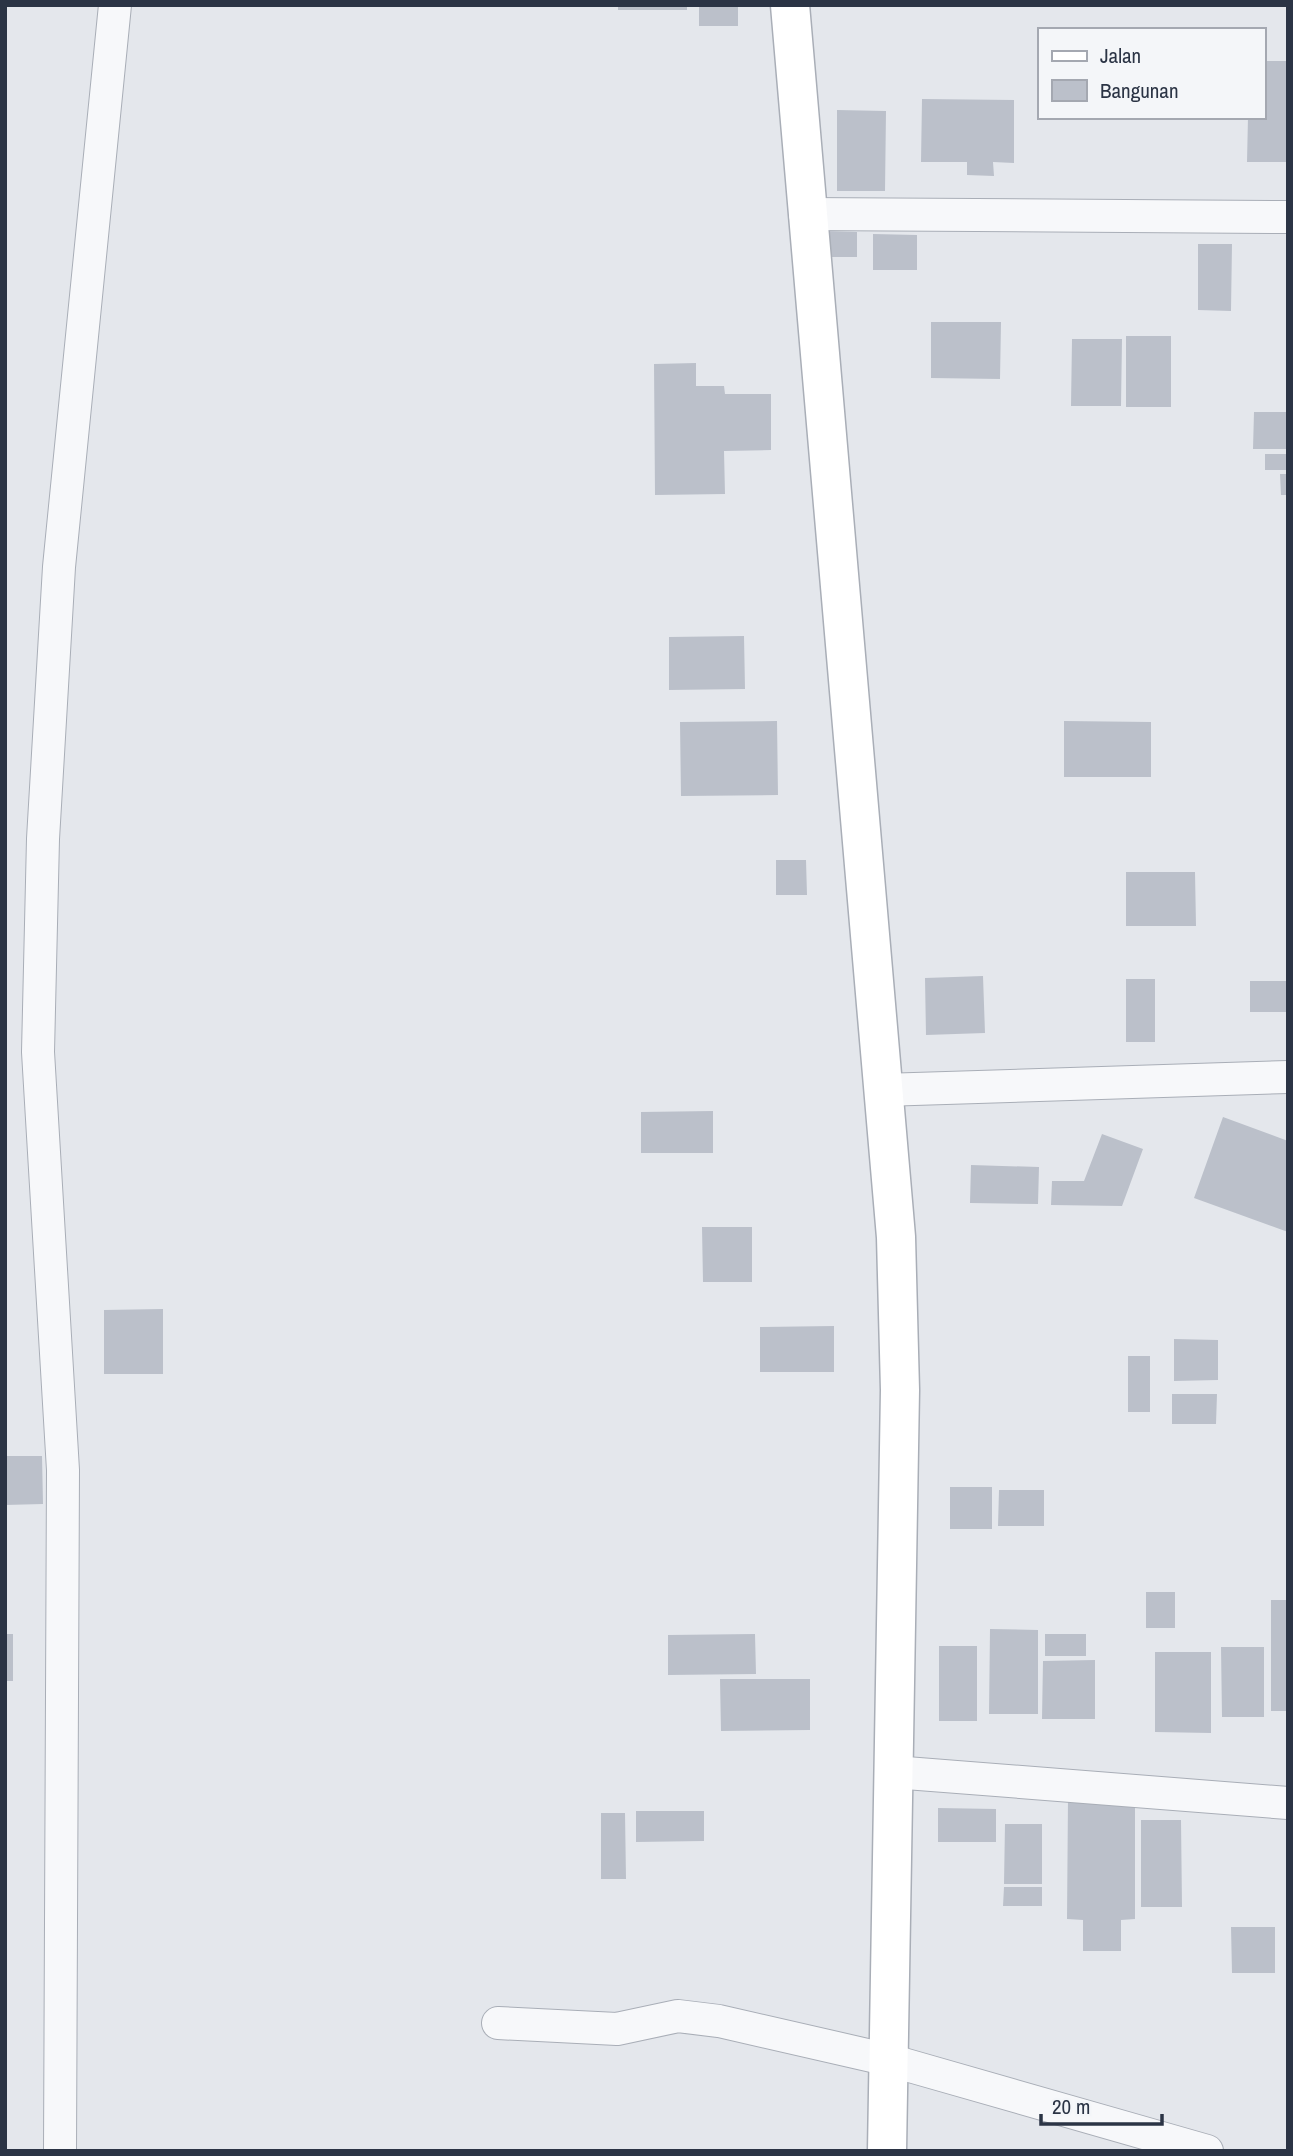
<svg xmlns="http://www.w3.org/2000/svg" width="1293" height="2156" viewBox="0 0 1293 2156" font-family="'Archivo Narrow',sans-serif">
  <rect width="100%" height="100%" fill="#e4e7ec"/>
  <path fill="#bbc0ca" d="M618 5H687V10H618Z
    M699 5H738V26H699Z
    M1263 61H1288V162H1247L1248 117H1263Z
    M922 99 1014 100V163L993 162 994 176 967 175V162H921Z
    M837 110 886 111 885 191H837Z
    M824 231 857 232V257H824Z
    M873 234 917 235V270H873Z
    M1198 244H1232L1231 311 1198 310Z
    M931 322H1001L1000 379 931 378Z
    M1126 336H1171V407H1126Z
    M1072 339H1122L1121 406H1071Z
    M696 363V386H724L725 394H771V450L724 451 725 494 655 495 654 364Z
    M1254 412H1288V449H1253Z
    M1265 454H1288V470H1265Z
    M1280 474H1288V495H1281Z
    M744 636 745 689 669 690V637Z
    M777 721 778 795 681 796 680 722Z
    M1064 721 1151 722V777H1064Z
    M776 860H806L807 895H776Z
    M1126 872H1195L1196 926H1126Z
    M983 976 985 1033 926 1035 925 978Z
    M1126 979H1155V1042H1126Z
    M1250 981H1288V1012H1250Z
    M713 1111V1153H641V1112Z
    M1223 1117 1288 1141V1232L1194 1198Z
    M1102 1134 1143 1149 1122 1206 1051 1205 1052 1181H1084Z
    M971 1165 1039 1167 1038 1204 970 1203Z
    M702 1227H752V1282H703Z
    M163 1309V1374H104V1310Z
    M834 1326V1372H760V1327Z
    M1174 1339 1218 1340V1380L1174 1381Z
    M1128 1356H1150V1412H1128Z
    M1172 1394H1217L1216 1424H1172Z
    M5 1456H42L43 1504 5 1505Z
    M950 1487H992V1529H950Z
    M999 1490H1044V1526H998Z
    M1146 1592H1175V1628H1146Z
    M1271 1600H1288V1711H1271Z
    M990 1629 1038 1630V1714H989Z
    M5 1634H13V1681H5Z
    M755 1634 756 1674 668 1675V1635Z
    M1045 1634H1086V1656H1045Z
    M939 1646H977V1721H939Z
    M1221 1647H1264V1717H1222Z
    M1155 1652H1211V1733L1155 1732Z
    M1095 1660V1719H1042L1043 1661Z
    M720 1679H810V1730L721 1731Z
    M1068 1798H1135V1919L1121 1920V1951H1083V1920L1067 1919Z
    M938 1808 996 1809V1842H938Z
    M636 1811H704V1841L636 1842Z
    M601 1813H625L626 1879H601Z
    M1141 1820H1181L1182 1907H1141Z
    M1005 1824H1042V1884H1004Z
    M1004 1887H1042V1906H1003Z
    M1231 1927H1275V1973H1232Z"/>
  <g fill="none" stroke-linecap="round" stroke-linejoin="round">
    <defs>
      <path id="street" d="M805 214 1288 217
        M882 1090 1288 1077
        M893 1772 1288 1803
        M498 2023 617 2029 678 2016 719 2021 889 2060 1207 2151
        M60 2151 63 1470 38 1052 43 839 59 567 115 5"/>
      <path id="secondary" d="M790 5 896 1237 900 1390 887 2151"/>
    </defs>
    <use href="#street" stroke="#a9aeb7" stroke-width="34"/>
    <use href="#secondary" stroke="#a9aeb7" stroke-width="41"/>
    <use href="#street" stroke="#f7f8fa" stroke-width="32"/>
    <use href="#secondary" stroke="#fff" stroke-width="38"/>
  </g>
  <rect width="1293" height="2156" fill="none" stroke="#2b3445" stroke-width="14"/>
  <rect x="1038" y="28" width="228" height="91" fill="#f4f6f9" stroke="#a4a8b1" stroke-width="2"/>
  <rect x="1052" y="51" width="35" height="10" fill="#ffffff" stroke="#a4a8b1" stroke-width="2"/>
  <text x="1100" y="63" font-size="21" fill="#2b3445">Jalan</text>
  <rect x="1052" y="80" width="35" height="21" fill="#bbc0ca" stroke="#a4a8b1" stroke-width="2"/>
  <text x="1100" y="98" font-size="21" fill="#2b3445">Bangunan</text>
  <path d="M1041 2114v10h121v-10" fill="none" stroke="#2b3445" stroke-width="3.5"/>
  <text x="1052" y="2114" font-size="21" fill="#2b3445" stroke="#f4f6f9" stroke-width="5" paint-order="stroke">20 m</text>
</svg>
